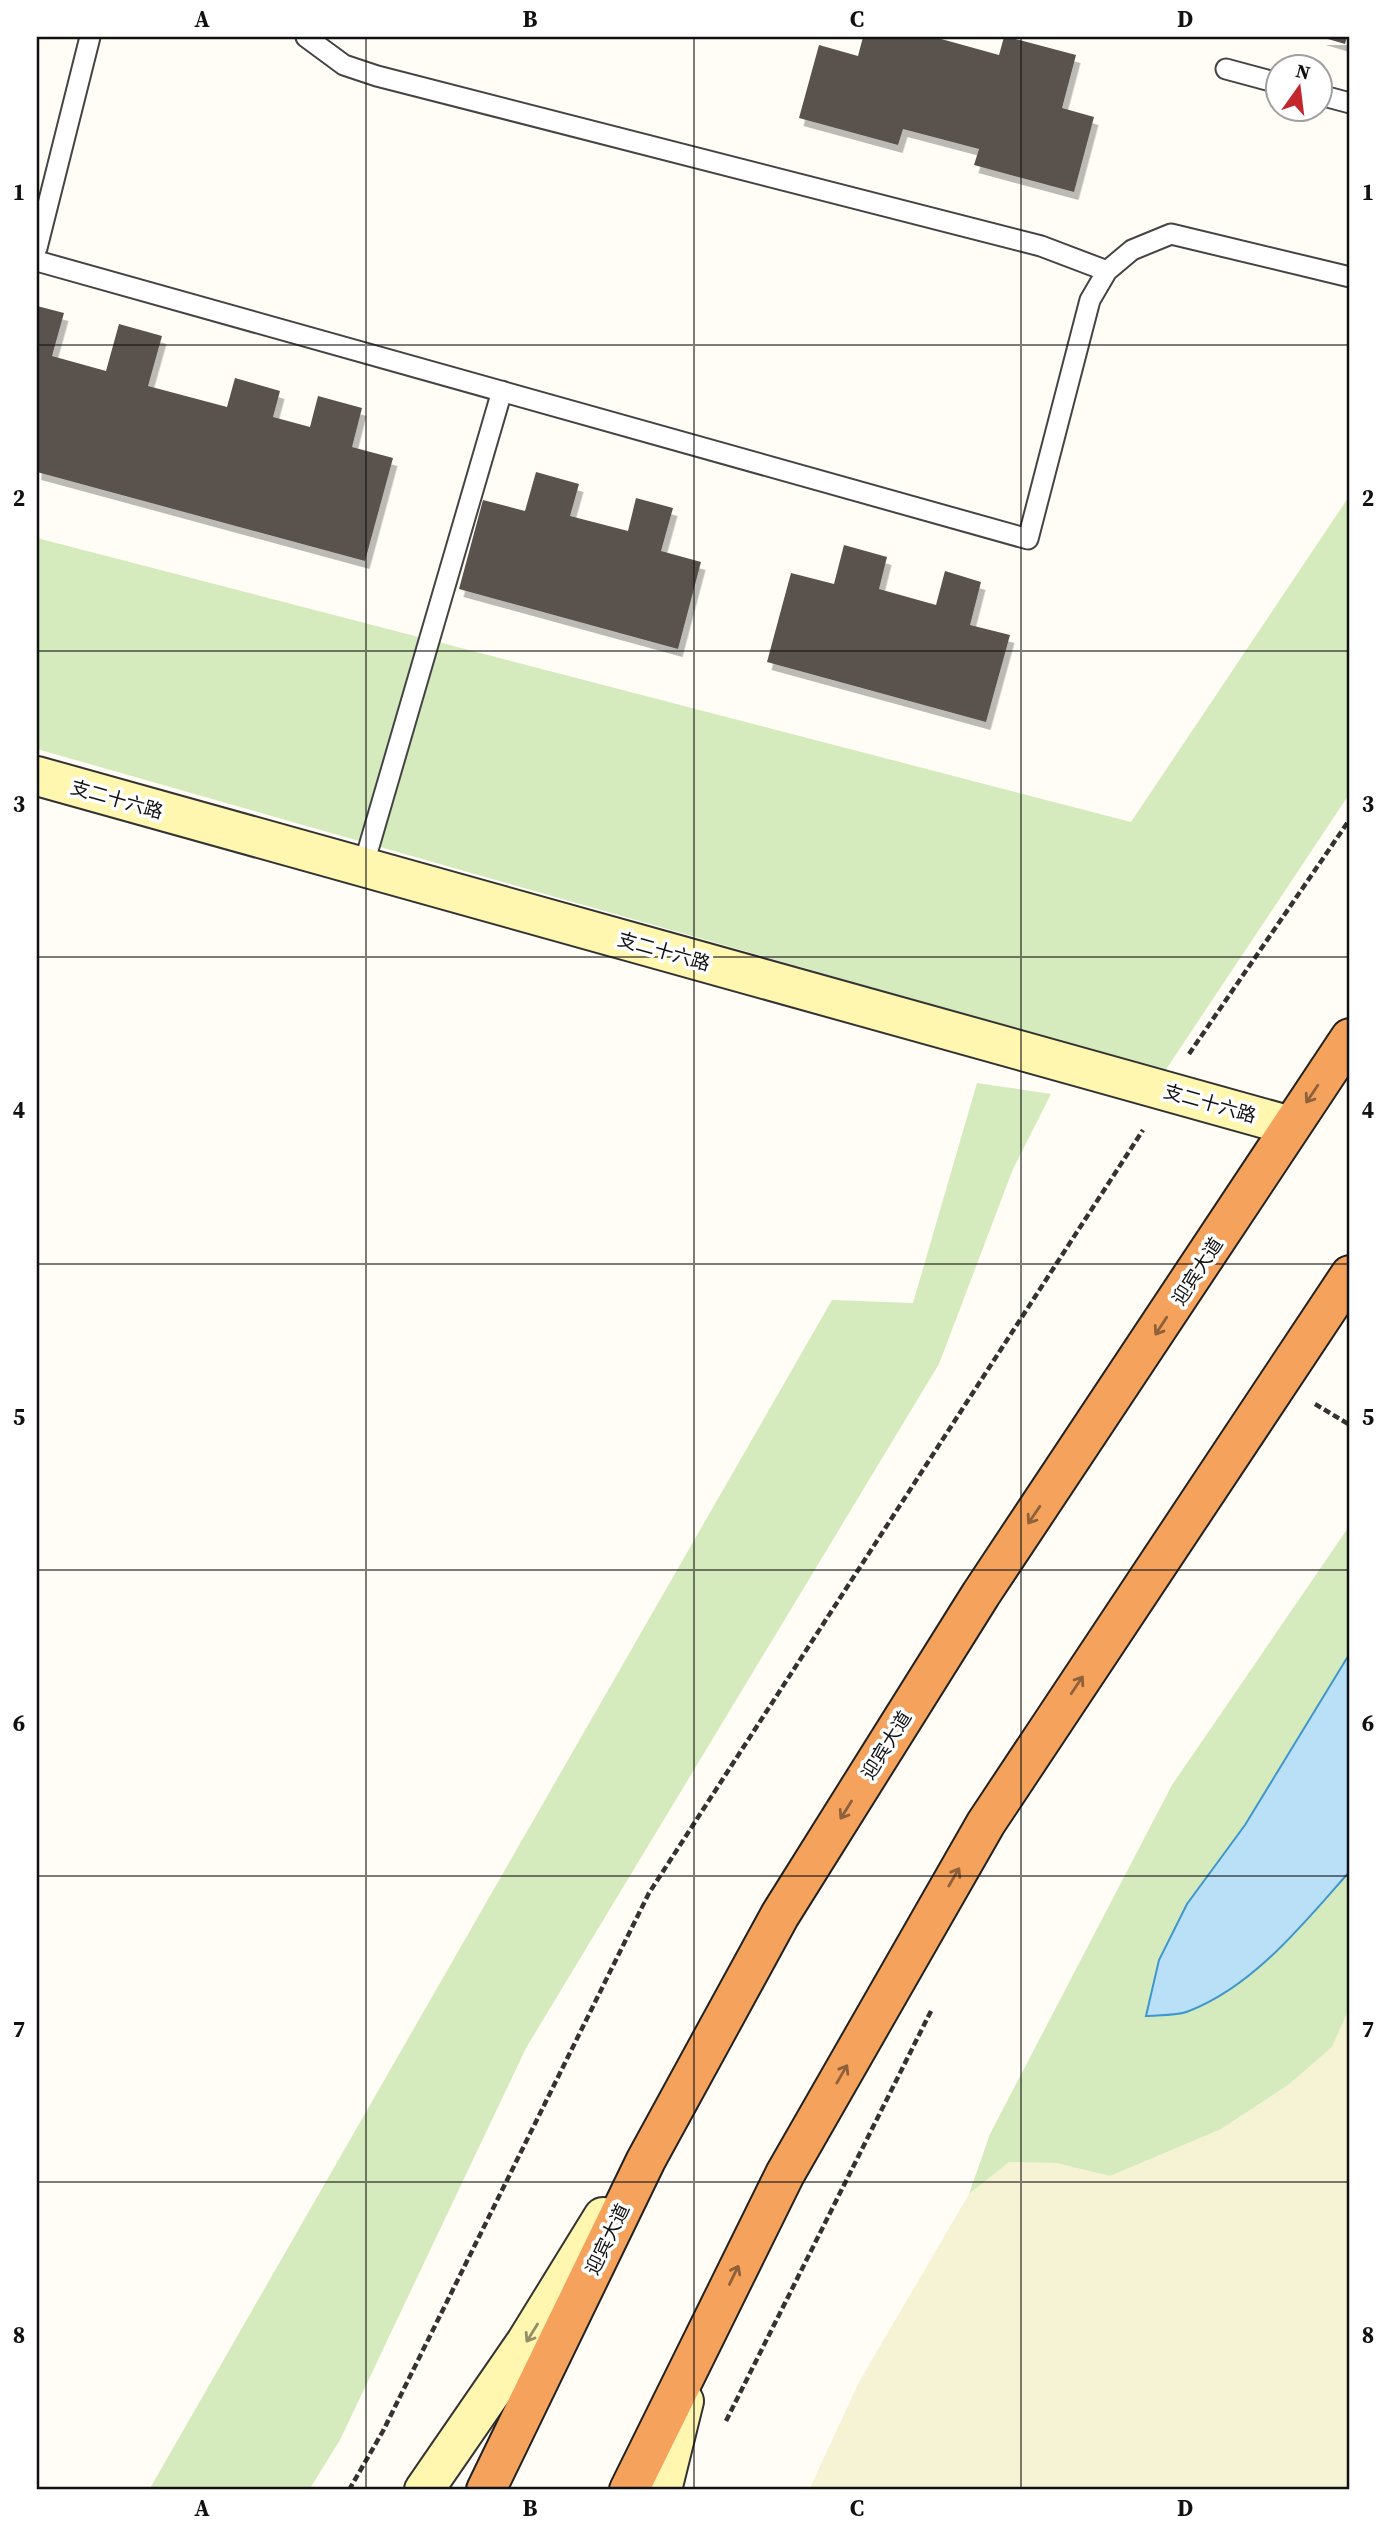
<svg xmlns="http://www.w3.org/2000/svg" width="1387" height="2527" viewBox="0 0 1387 2527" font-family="'Source Serif 4','Noto Sans SC',serif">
  <defs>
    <filter id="shadow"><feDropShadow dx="4.5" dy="8" stdDeviation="0" flood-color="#0004"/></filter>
  </defs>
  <rect width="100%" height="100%" fill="#fffdf5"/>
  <path fill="#f6f3d4" d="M1350 2007V2490H809L859 2382 969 2194 1008 2162 1056 2163 1110 2176 1332 2047Z"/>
  <path fill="#d5ebbd" d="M1350 495V793L1165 1071 37 749V538L1131 822Z
    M977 1083 1051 1094 1013 1169 939 1364 526 2048 340 2440 309 2490H149L832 1300 913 1303Z
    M1350 1525V2007L1332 2047 1288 2085 1221 2129 1110 2176 1056 2163 1009 2162 969 2194 990 2134 1172 1785Z"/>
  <path fill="#b9e0f7" stroke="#3f96cf" stroke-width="2" d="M1350 1653V1871C1305 1922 1254 1986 1189 2011 1177 2016 1159 2015 1146 2016L1159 1960 1187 1904 1245 1825Z"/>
  <path fill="#5a524d" filter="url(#shadow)" d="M863 37H934L999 55 1004 37H1008L1076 55 1062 108 1094 117 1074 192 974 165 979 149 903 129 898 145 799 118 819 45 858 56Z
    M1321 37H1347L1345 44Z
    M37 306 64 313 52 356 106 371 119 324 162 336 148 386 227 407 235 378 280 391 273 417 310 427 318 396 362 408 352 447 393 458 365 561 37 472Z
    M536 472 579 484 570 516 628 531 636 498 673 508 661 551 701 562 678 649 459 589 483 500 525 511Z
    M844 545 887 557 879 589 936 605 945 571 981 582 970 625 1010 635 986 722 767 662 791 573 834 584Z"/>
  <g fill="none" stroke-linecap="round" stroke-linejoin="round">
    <defs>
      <path id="lane" d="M306 37 344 65 377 76 1041 246 1107 271
        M1226 69 1278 83
        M1320 95 1350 103
        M37 248 90 37
        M37 261 1028 539 1090 300 1107 271 1132 250 1171 234 1350 277
        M363 867 502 391"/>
      <path id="secondary" d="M37 776 1291 1126
        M424 2490 526 2342 603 2217
        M662 2490 684 2401"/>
      <path id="highway" d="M486 2490 646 2160 780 1915 981 1594 1350 1038
        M629 2490 785 2174 986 1823 1350 1275"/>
    </defs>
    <use href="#lane" stroke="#444" stroke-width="23"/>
    <use href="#secondary" stroke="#333" stroke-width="42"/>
    <use href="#highway" stroke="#222" stroke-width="42"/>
    <path stroke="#333" stroke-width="4.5" stroke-dasharray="7 3.5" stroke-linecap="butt" d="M1189 1054 1350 819
      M1315 1404 1350 1425
      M726 2421 932 2009
      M349 2490 383 2431 649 1893 1143 1130"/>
    <use href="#lane" stroke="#fff" stroke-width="19"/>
    <use href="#secondary" stroke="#fff6b0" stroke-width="38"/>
    <use href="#highway" stroke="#f5a25d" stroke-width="38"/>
  </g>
  <defs><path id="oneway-shaft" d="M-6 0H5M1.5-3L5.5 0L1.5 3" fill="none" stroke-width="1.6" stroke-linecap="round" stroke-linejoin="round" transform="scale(1.75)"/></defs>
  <g stroke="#8e613b">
    <use href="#oneway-shaft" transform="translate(1312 1094) rotate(124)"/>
    <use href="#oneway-shaft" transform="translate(1161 1326) rotate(123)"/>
    <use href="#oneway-shaft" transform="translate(1034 1515) rotate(124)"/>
    <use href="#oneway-shaft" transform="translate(1077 1685) rotate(-56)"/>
    <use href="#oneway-shaft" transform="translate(846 1810) rotate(122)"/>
    <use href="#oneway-shaft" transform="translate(954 1877) rotate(-60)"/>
    <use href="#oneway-shaft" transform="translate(842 2074) rotate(-60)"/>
    <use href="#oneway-shaft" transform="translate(734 2275) rotate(-64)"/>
  </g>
  <use stroke="#948f68" href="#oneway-shaft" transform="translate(532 2333) rotate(122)"/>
  <path fill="none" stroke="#111" stroke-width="2" stroke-opacity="0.55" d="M366 37V2490M694 37V2490M1021 37V2490M37 345H1350M37 651H1350M37 957H1350M37 1264H1350M37 1570H1350M37 1876H1350M37 2182H1350"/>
  <g text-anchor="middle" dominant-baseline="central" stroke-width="7" stroke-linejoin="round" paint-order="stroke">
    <g font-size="19" fill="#111" stroke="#fff">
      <text transform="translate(117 799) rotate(16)">支二十六路</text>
      <text transform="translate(664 951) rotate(16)">支二十六路</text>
      <text transform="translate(1210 1103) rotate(16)">支二十六路</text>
      <text transform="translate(1197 1271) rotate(-57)">迎宾大道</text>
      <text transform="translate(886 1745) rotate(-58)">迎宾大道</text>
      <text transform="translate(607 2239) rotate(-64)">迎宾大道</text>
    </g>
  </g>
  <rect width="1387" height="2527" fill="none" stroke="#ffffff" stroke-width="77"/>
  <g transform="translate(1299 88) rotate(14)"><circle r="33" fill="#ffffff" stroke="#a0a0a0" stroke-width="2"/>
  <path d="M0-5L12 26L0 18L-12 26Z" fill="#c4262e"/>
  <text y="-10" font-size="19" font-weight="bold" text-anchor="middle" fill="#111111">N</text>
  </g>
  <rect x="38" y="38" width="1310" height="2450" fill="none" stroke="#111" stroke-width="2.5"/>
  <g font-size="23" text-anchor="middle" font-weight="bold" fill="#111">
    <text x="202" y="27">A</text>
    <text x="530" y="27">B</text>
    <text x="857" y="27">C</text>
    <text x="1185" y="27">D</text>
    <text x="19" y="200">1</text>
    <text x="1368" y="200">1</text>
    <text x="19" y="506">2</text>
    <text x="1368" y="506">2</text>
    <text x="19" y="812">3</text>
    <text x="1368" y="812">3</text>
    <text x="19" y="1118">4</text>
    <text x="1368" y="1118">4</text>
    <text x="19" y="1425">5</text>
    <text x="1368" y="1425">5</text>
    <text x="19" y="1731">6</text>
    <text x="1368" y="1731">6</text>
    <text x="19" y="2037">7</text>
    <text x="1368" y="2037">7</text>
    <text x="19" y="2343">8</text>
    <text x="1368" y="2343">8</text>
    <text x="202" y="2516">A</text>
    <text x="530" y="2516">B</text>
    <text x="857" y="2516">C</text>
    <text x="1185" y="2516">D</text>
  </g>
</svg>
